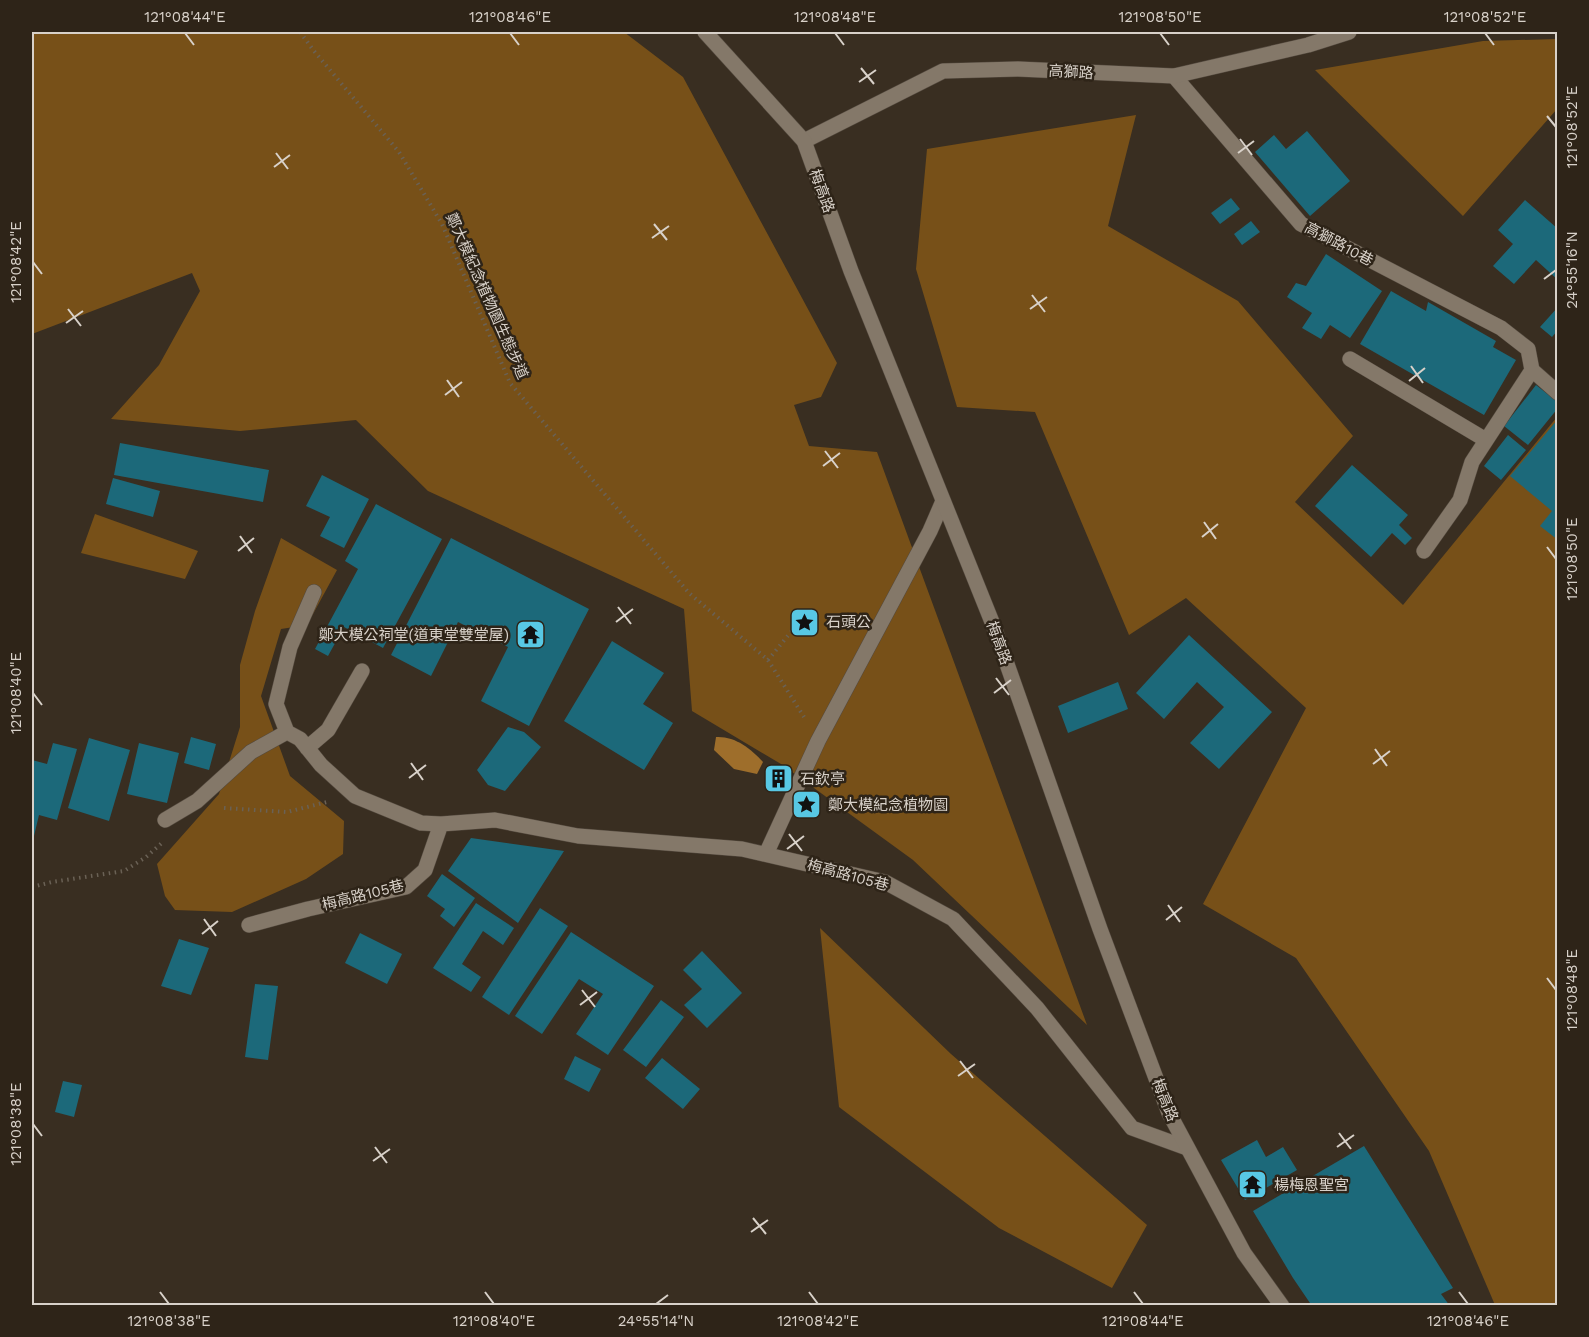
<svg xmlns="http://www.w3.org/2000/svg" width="1589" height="1337" viewBox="0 0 1589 1337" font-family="'Work Sans','Noto Sans TC',sans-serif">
  <rect width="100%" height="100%" fill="#392e21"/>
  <path fill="#775018" d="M32 32H624L683 77 837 363 821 397 794 405 809 446 877 452 1087 1025 913 860 781 764 692 711 684 609 428 491 356 420 240 431 111 419 159 365 200 291 192 273 32 334Z
    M1557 39V109L1463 216 1315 70 1483 41Z
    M1136 115 1108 226 1238 301 1353 436 1295 502 1403 605 1557 417V1305H1495L1429 1151 1296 958 1203 904 1306 708 1186 598 1129 635 1035 412 957 407 916 269 927 149Z
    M95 514 198 551 185 579 81 553Z
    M281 538 337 570 307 625 281 629 261 696 290 776 344 821 343 854 306 879 232 912 175 910 165 896 157 864 219 794 240 727V665L255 611Z
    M820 928 951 1054 1147 1225 1112 1288 999 1228 839 1107Z"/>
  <path fill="#9e6e2b" d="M716 737C735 736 750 748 763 762L757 774 734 769 714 750Z"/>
  <path fill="#1c697a" d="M1307 131 1350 181 1310 216 1255 152 1274 135 1286 149Z
    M1231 198 1240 209 1220 224 1211 213Z
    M1525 200 1558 229V280L1536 260 1514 284 1493 266 1513 244 1498 230Z
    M1251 221 1260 232 1242 245 1234 234Z
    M1326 254 1382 291 1350 338 1330 325 1321 339 1302 328 1312 313 1287 297 1296 283 1306 286Z
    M1391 291 1426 311 1428 302 1496 341 1493 347 1516 360 1484 415 1360 344Z
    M1558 307V330L1552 337 1540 327Z
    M1536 385 1558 402V408L1528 445 1504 426Z
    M1558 419V540L1540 526 1552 511 1510 476Z
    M1508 435 1526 450 1501 480 1484 466Z
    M120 443 269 470 263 502 114 475Z
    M1352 465 1408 515 1399 525 1412 538 1405 545 1392 533 1371 557 1315 506Z
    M322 475 369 499 344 548 320 536 330 517 306 506Z
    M113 478 160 491 153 517 106 504Z
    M376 504 442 539 383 648 344 627 328 656 315 649 358 569 345 561Z
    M451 538 589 609 529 726 481 701 508 647 458 622 431 676 391 655Z
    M1189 635 1272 712 1219 769 1190 743 1224 707 1197 682 1164 719 1136 693Z
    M612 641 664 673 643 704 673 723 644 770 564 721Z
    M1118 682 1128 709 1068 733 1058 706Z
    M508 727 524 732 541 747 505 791 488 785 477 770Z
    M191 737 216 744 209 770 184 763Z
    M89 738 130 750 109 821 68 808Z
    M53 743 77 749 57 820 39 815 34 836 32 835V760L47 764Z
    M139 743 179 753 167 803 127 794Z
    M772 768 791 775 785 790 766 783Z
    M471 838 564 851 518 923 448 871Z
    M442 874 475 898 454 927 440 916 445 909 427 896Z
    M476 903 514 928 503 945 483 931 462 964 481 977 471 992 433 968Z
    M540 908 568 926 509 1015 482 997Z
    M571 932 654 986 608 1055 576 1034 603 994 579 979 542 1034 515 1016Z
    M360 933 402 954 387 984 345 963Z
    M179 939 209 948 191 995 161 986Z
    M702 951 742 993 707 1028 684 1005 702 989 683 970Z
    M255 984 278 986 268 1060 245 1057Z
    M661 1000 684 1017 646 1067 623 1050Z
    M575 1056 601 1069 589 1092 564 1079Z
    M662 1058 700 1089 683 1109 645 1078Z
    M63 1081 82 1085 74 1117 55 1112Z
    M1257 1140 1266 1157 1283 1147 1297 1170 1245 1200 1221 1160Z
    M1364 1146 1453 1288 1441 1294 1450 1306H1312L1293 1278 1253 1211Z"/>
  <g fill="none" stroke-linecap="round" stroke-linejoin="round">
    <defs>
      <path id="service" d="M1174 76 1301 224 1501 328 1528 349 1532 370 1472 462 1460 500 1424 551
        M1350 359 1486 440
        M1532 370 1558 393
        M287 732 276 704 290 647 314 592
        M307 748 328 730 362 671
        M165 820 197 801 251 752 287 732 300 739 321 765 355 796 421 823 441 824 495 820 578 836 742 849 885 882 953 919 1037 1008 1132 1128 1187 1148
        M766 854 818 741 930 531 943 501
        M249 925 308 909 406 887 425 870 441 824"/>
      <path id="minor" d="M804 141 943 71 1018 69 1174 76 1308 45 1349 32"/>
      <path id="tertiary" d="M705 32 804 141 851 271 994 627 1100 929 1169 1113 1244 1253 1282 1306"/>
    </defs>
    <use href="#service" stroke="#544a3f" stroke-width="16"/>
    <use href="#minor" stroke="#544a3f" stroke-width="16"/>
    <use href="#tertiary" stroke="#544a3f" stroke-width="16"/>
    <path stroke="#6a6155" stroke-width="4" stroke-dasharray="1.5 4.5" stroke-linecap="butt" d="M300 32 314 51 399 152 442 224 510 383 689 593 768 660 804 717
      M768 660 800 621 806 623
      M224 808 287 812 327 802
      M32 887 52 882 124 871 146 857 163 842"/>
    <use href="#service" stroke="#847869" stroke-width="15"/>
    <use href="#minor" stroke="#847869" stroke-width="15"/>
    <use href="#tertiary" stroke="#847869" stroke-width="15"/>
  </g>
  <path fill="none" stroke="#d8d1c9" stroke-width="2" d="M185 33 194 45M510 33 519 45M835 33 844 45M1160 33 1169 45M1485 33 1494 45M861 68 874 84M859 82 876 70M1547 116 1556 127M1240 139 1252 155M276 153 288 169M1238 153 1254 141M274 167 290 155M654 224 667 240M652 238 669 226M33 262 42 274M1544 279 1556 270M1032 295 1045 312M68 309 81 326M1030 309 1047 297M66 323 83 311M1411 366 1423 383M447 380 459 397M1409 381 1425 368M445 395 462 382M825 451 838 468M823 466 840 453M1204 522 1216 539M240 536 252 553M1202 537 1218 524M1547 547 1556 559M238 551 254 538M618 607 631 624M616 622 633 609M996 678 1009 695M33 693 42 705M994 693 1011 680M1375 749 1387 766M411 763 423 780M1373 764 1390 751M409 778 426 765M789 834 802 851M787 849 804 836M1168 905 1180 922M204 919 216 936M1166 920 1182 907M202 934 218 921M1547 978 1556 990M582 990 595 1007M580 1005 597 992M960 1061 973 1078M958 1076 975 1064M33 1124 42 1136M1339 1133 1351 1149M375 1147 387 1163M1337 1147 1354 1135M373 1161 390 1149M753 1218 766 1234M751 1232 768 1220M160 1292 169 1304M485 1292 494 1304M809 1292 818 1304M1134 1292 1143 1304M1459 1292 1468 1304M656 1304 668 1295"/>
  <defs>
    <symbol id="sight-square" viewBox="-11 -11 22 22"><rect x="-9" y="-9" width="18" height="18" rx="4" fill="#58c8e4" stroke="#2e2418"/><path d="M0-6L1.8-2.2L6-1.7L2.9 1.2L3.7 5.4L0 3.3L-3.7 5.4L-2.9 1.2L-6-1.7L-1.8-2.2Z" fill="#111"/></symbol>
    <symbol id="temple-square" viewBox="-11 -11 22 22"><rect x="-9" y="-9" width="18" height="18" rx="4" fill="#58c8e4" stroke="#2e2418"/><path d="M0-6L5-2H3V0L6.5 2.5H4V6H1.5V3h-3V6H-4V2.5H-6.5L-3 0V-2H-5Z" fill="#111"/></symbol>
    <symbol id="building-square" viewBox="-11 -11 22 22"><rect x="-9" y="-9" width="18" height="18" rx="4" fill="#58c8e4" stroke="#2e2418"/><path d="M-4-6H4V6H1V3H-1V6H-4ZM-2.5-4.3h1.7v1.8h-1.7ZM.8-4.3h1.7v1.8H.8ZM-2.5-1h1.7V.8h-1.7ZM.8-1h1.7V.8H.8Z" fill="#111"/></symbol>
  </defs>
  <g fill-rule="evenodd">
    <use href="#sight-square" x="788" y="606" width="33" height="33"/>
    <use href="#temple-square" x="514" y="618" width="33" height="33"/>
    <use href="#building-square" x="762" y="762" width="33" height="33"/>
    <use href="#sight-square" x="790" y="788" width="33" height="33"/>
    <use href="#temple-square" x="1236" y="1168" width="33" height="33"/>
  </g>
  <g text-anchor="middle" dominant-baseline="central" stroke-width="5" stroke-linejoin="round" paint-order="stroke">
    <g font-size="15" fill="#d8d1c9" stroke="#2e2418">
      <text transform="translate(1071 72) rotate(3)">高獅路</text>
      <text transform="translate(822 191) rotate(70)">梅高路</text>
      <text transform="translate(1339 244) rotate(28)">高獅路10巷</text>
      <text transform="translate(487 296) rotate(66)">鄭大模紀念植物園生態步道</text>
      <text transform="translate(999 643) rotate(70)">梅高路</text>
      <text transform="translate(848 875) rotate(15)">梅高路105巷</text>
      <text transform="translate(363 895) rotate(-14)">梅高路105巷</text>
      <text transform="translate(1165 1100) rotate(68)">梅高路</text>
    </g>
    <g font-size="15" fill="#d8d1c9" stroke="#2e2418" text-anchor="start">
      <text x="826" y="622">石頭公</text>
      <text x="509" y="635" text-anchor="end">鄭大模公祠堂(道東堂雙堂屋)</text>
      <text x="800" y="779">石欽亭</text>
      <text x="828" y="805">鄭大模紀念植物園</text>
      <text x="1274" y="1185">楊梅恩聖宮</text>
    </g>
  </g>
  <rect width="1589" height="1337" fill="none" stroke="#2e2418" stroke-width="66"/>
  <rect x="33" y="33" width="1523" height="1271" fill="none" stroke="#d8d1c9" stroke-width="2"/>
  <g font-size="15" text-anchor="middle" fill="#d8d1c9">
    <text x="185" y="22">121°08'44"E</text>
    <text x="510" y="22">121°08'46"E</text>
    <text x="835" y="22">121°08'48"E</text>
    <text x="1160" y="22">121°08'50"E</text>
    <text x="1485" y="22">121°08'52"E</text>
    <text transform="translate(1572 127) rotate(-90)" y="5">121°08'52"E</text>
    <text transform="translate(16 262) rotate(-90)" y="5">121°08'42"E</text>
    <text transform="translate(1572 270) rotate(-90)" y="5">24°55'16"N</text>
    <text transform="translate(1572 559) rotate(-90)" y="5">121°08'50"E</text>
    <text transform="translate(16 693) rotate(-90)" y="5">121°08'40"E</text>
    <text transform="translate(1572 990) rotate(-90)" y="5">121°08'48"E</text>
    <text transform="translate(16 1124) rotate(-90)" y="5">121°08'38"E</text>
    <text x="169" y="1326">121°08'38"E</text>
    <text x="494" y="1326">121°08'40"E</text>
    <text x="656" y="1326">24°55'14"N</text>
    <text x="818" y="1326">121°08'42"E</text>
    <text x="1143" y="1326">121°08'44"E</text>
    <text x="1468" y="1326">121°08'46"E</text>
  </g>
</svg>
